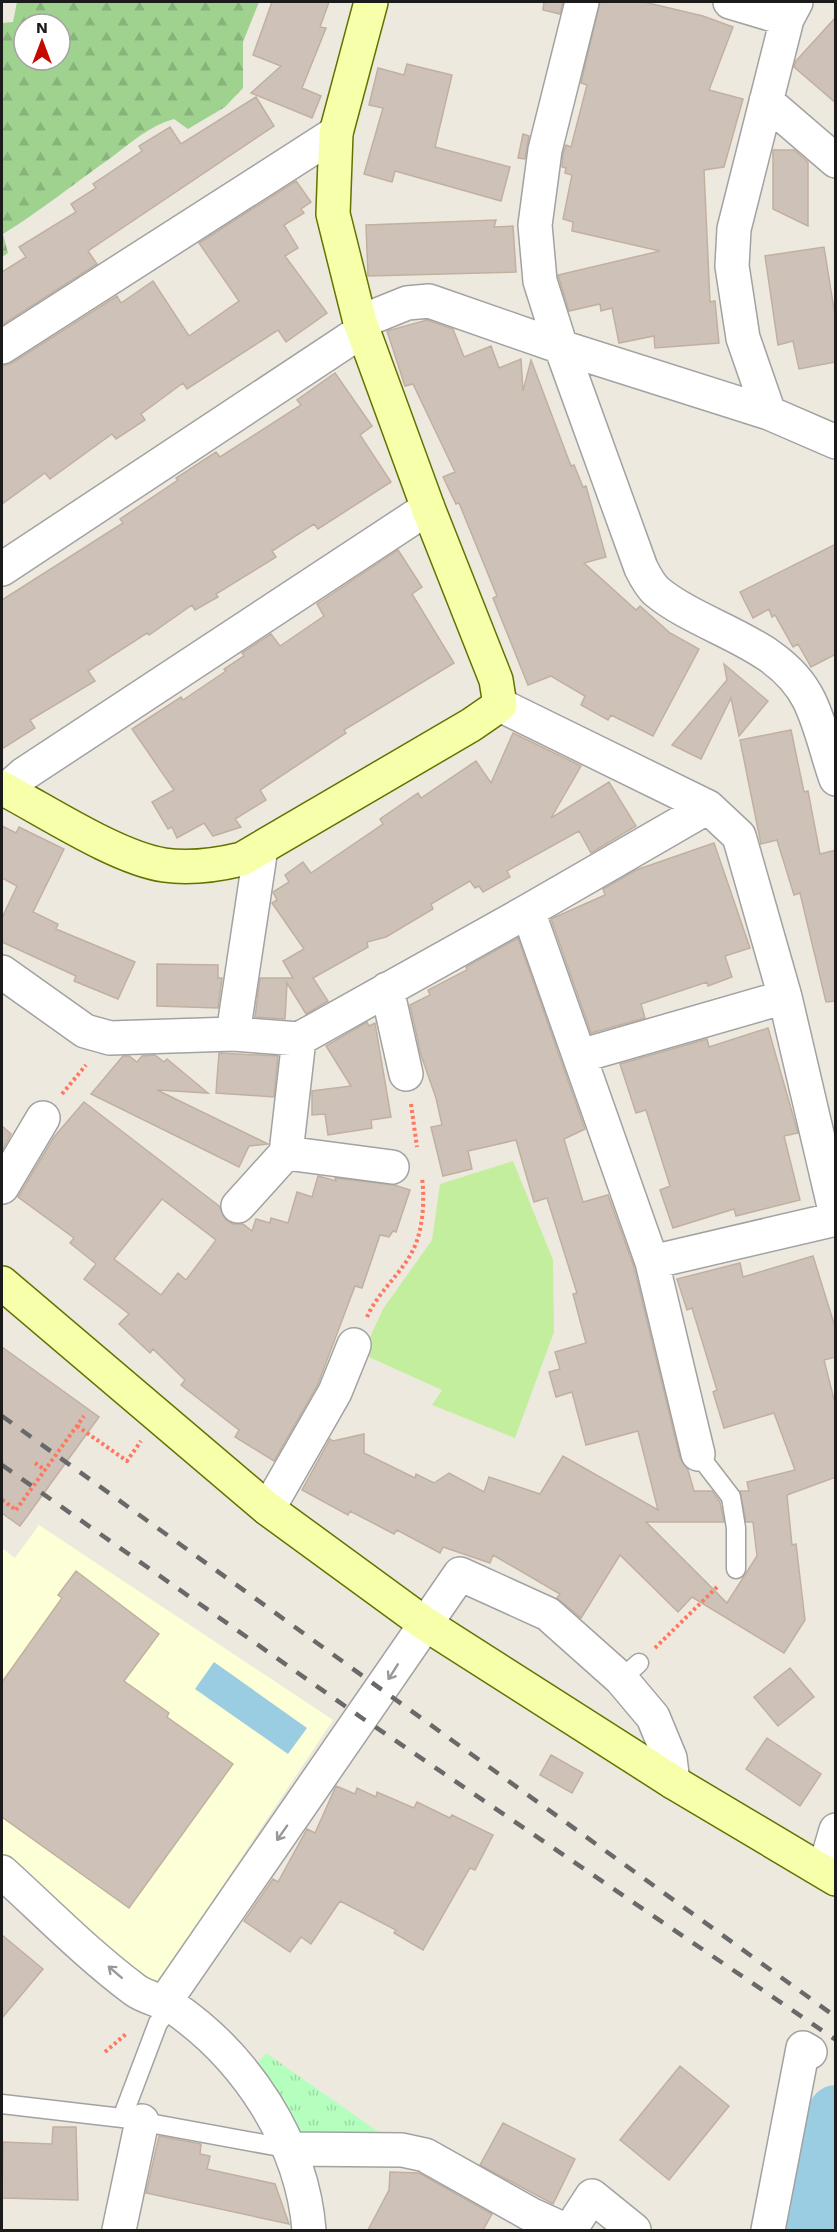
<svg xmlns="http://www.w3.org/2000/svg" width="837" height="2232" viewBox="0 0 837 2232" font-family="'Work Sans',sans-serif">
  <defs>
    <pattern id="forest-firs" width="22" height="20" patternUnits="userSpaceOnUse" patternTransform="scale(1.5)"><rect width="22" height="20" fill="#9fd28f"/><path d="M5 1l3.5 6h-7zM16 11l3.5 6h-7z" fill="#88b47b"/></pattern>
    <pattern id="park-tufts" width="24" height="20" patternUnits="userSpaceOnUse" patternTransform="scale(1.5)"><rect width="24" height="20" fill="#b5ffbe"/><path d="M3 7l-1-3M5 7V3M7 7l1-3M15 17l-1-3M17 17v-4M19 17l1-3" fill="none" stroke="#9bdaa3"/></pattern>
  </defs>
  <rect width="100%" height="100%" fill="#eee9df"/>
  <path fill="#fdffd6" d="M39 1525 333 1720 159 1981 145 1982 2 1854V1548L15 1558Z"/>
  <path fill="#c2ee9e" d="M513 1161 553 1260 554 1332 515 1438 432 1405 442 1390 362 1354 383 1309 432 1240 440 1184Z"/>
  <path fill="url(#forest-firs)" fill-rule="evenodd" d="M17 2H259L243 42V88L225 107 188 129 174 119C149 126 132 142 112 157 75 183 40 211 3 234L8 253 2 257V23L13 22ZM24 24H60V60H24Z"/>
  <path fill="url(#park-tufts)" d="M266 2053 393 2142H304L256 2065Z"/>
  <path fill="#9acde1" d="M214 1662 307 1728 288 1754 195 1689Z"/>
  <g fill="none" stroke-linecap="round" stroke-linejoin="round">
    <path stroke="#9acde1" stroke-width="56" d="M812 2230 836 2113"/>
  </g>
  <path fill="#cec2b8" stroke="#c1b0a0" stroke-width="1.5" fill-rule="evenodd" d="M272 2H329L320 27 326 28 302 88 321 96 312 118 251 93 281 66 253 55Z
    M544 2H563L560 14 543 10Z
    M600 2H644L703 16 733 27 709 90 743 99 724 167 704 170 710 302 715 301 719 343 655 348 654 336 619 343 612 308 601 311 600 304 569 311 558 275 660 251 572 231 573 222 563 219 572 175 565 173 566 168 562 167 563 154 566 145 571 147 587 85 581 83Z
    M836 17V103L794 67 796 61Z
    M407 64 452 75 435 147 510 167 501 201 395 171 392 182 364 174 383 108 369 105 378 68 404 75Z
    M256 97 274 126 88 251 97 264 2 325V272L26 257 19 247 76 212 71 204 96 188 93 184 142 151 139 146 170 127 181 144Z
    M523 134 529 136 525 159 518 158Z
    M773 150H794L808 162V226L773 209Z
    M296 181 311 202 301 209 304 213 284 225 298 248 285 256 327 313 286 342 278 330 187 389 183 383 141 414 145 420 116 439 112 434 50 479 45 473 2 504V366L12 363 117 296 121 303 153 281 189 336 239 301 199 243Z
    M496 220 494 227 513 226 516 272 368 276 366 225Z
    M824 247 836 322V362L799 369 793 341 778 345 765 256Z
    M427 320 453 329 464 357 491 346 499 368 521 359 523 391 531 360 571 466 574 465 583 487 586 486 606 557 584 563 636 610 640 606 670 633 699 649 653 736 611 715 608 720 581 705 585 696 551 676 528 685 493 598 497 596 459 503 456 504 443 477 455 472 413 384 405 386 387 331Z
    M335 373 372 426 360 435 391 482 318 529 314 524 272 551 276 557 216 594 218 597 195 610 192 605 149 635 147 633 88 671 95 681 30 720 35 728 2 749V600L123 523 120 519 178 480 176 478 216 452 220 457 301 405 297 400Z
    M836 544V654L811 667 798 644 793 647 775 615 772 617 769 609 753 618 740 592Z
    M398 550 422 587 412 594 454 663 344 730 346 733 260 790 266 800 235 819 241 827 213 836 204 823 177 838 172 827 168 829 152 802 174 790 132 729 181 697 183 700 226 671 224 669 244 656 242 653 271 634 280 646 324 616 317 604Z
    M724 664 768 701 739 736 731 698 701 759 672 745 727 680Z
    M791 730 804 792 808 791 820 854 836 850V1001L826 1002 800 893 794 895 777 840 761 844 740 740Z
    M513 733 581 766 551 818 609 782 636 826 591 853 579 831 507 871 510 877 483 892 479 886 475 888 470 881 431 904 433 909 386 937 367 942 368 947 313 978 328 1001 306 1014 287 983 285 1019 255 1017 260 978H293L283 961 304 949 272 903 277 900 273 892 289 882 285 875 303 862 311 873 383 824 380 819 418 793 421 798 476 761 491 783Z
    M2 826 16 833 19 827 64 849 33 912 58 924 56 929 135 962 118 999 74 981 76 976 2 942V918L17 886 2 878Z
    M714 843 750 948 725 956 732 977 708 986 707 982 641 1004 645 1018 591 1033 551 919 605 895 603 889 636 870Z
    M518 938 585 1129 564 1139 583 1202 608 1195 634 1267 680 1458 688 1470 694 1491H712L720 1502 724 1522H646L727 1603 757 1556 753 1522H746L740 1491H749L747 1482 795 1470 774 1413 724 1428 713 1392 717 1390 692 1308 687 1310 677 1279 740 1263 743 1277 813 1256 836 1330V1357L824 1360 836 1407V1477L787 1495 792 1545 796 1544 805 1620 784 1653 692 1597 678 1612 620 1555 581 1618 557 1598 560 1594 493 1555 490 1563 443 1547 440 1553 397 1530 394 1534 350 1511 348 1515 302 1490 330 1439 333 1441 364 1434V1453L415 1478 416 1474 434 1483 449 1473 484 1492 489 1477 540 1494 563 1456 658 1510 638 1431 586 1445 572 1392 556 1397 549 1372 560 1369 555 1352 586 1343 573 1294 577 1293 547 1198 534 1202 516 1140 468 1151 472 1169 443 1176 431 1127 442 1125 436 1098 421 1055 410 1005 430 995 428 990 467 970 466 967Z
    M157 964 218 965V978H222L218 1008 157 1006Z
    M367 1022 369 1026 375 1023 391 1117 371 1120 372 1128 328 1135 325 1114 312 1115V1091L351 1086 326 1046Z
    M768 1028 798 1133 784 1136 800 1200 736 1216 734 1209 673 1228 660 1190 670 1186 646 1110 636 1113 620 1064 707 1039 709 1047Z
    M219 1053 278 1056 274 1097 216 1093Z
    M155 1055 164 1062 167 1059 208 1093 157 1090 268 1144 249 1146 239 1167 91 1094 123 1056H129L137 1062 142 1056Z
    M84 1102 219 1206 226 1220 233 1224H243L252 1231 256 1219 270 1223 271 1218 288 1223 297 1192 312 1197 318 1176 336 1181 335 1178 394 1185 410 1190 396 1232 393 1231 389 1237 380 1235 362 1288 355 1286 318 1384 274 1461 235 1437 239 1430 181 1385 185 1380 153 1349 150 1353 119 1324 129 1314 84 1279 96 1264 70 1243 74 1238 18 1197 54 1137ZM162 1199 216 1240 186 1280 178 1273 161 1295 114 1259Z
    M2 1126 11 1134 2 1151Z
    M2 1347 99 1417 20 1526 2 1513Z
    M76 1571 159 1634 124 1681 169 1713 167 1717 233 1764 129 1908 2 1817V1682L62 1598 58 1595Z
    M790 1668 814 1697 778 1726 754 1697Z
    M767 1738 821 1774 800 1806 746 1769Z
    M551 1755 583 1773 572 1793 540 1775Z
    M336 1786 355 1794 357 1788 376 1797 377 1792 414 1808 417 1802 450 1818 452 1815 493 1835 475 1870 470 1868 423 1950 394 1933 396 1930 340 1901 311 1944 301 1937 290 1952 244 1921 273 1879 278 1882 307 1829 315 1833Z
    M2 1935 43 1969 2 2018Z
    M680 2066 729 2106 669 2180 620 2140Z
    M503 2123 575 2159 553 2204 480 2165Z
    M53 2127H76L78 2200 2 2198 3 2142 52 2144Z
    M159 2136 201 2144 200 2154 210 2156 207 2169 275 2184 289 2224 146 2193Z
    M390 2172 419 2173 492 2214 483 2230H368L389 2190Z"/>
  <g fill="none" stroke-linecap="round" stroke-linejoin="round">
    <defs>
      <path id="lane" d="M698 1454 731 1497 736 1528V1569
        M621 1679 639 1663
        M2 2104 122 2118 291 2149
        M122 2118 158 2023 171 2006"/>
      <path id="street" d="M582 2 545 150 535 225 540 281 561 347 641 568C645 576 650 585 656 591 703 630 780 641 809 700 821 724 827 754 836 779
        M730 2 787 19
        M766 101 836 161
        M360 322 407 303 429 301 561 347 769 413 836 442
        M2 347 336 133
        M769 413 743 338 732 266 734 229 787 19 796 2
        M2 569 363 330
        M500 705 708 807 739 836 785 997 836 1215
        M6 790 24 774 428 508
        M528 911 652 1262 698 1454
        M2 972 85 1031 110 1038 233 1034 299 1039 528 911 708 807
        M387 989 406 1074
        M233 1034 261 848
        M580 1056 785 997
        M286 1153 392 1167
        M2 1187 43 1118
        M238 1206 286 1153 299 1039
        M652 1262 836 1219
        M268 1509 335 1392 354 1345
        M824 1871 836 1830
        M2 1872C45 1911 88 1955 135 1990 146 1998 161 2000 173 2007 246 2057 302 2142 309 2230
        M164 2003 460 1574 548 1614 621 1679 653 1717 670 1758 673 1782
        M291 2149 402 2150 425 2155 530 2214 565 2230
        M119 2230 142 2121
        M570 2230 592 2196 634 2230
        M768 2230 803 2048 810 2052"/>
      <path id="secondary" d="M2 788C46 811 117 858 164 865 190 869 217 865 242 859L471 725 500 705 496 680 428 508 360 322 333 214 336 133 371 2
        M2 1283 268 1509 424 1623 673 1782 836 1879"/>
    </defs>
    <use href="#lane" stroke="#a2a2a2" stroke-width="21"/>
    <use href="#street" stroke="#a2a2a2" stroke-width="36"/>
    <use href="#secondary" stroke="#617300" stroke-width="36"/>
    <path stroke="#ff775e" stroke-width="4" stroke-dasharray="3 3" stroke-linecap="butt" d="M62 1094 86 1065
      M411 1104 417 1147
      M367 1317C378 1292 400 1275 412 1252 423 1232 425 1200 422 1178
      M77 1426 127 1461 141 1441
      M35 1463 45 1470
      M2 1500 16 1510
      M655 1648 718 1586
      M105 2052 126 2034"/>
    <use href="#lane" stroke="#fff" stroke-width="18"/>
    <use href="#street" stroke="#fff" stroke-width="33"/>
    <use href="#secondary" stroke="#f7ffab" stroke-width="33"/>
    <path stroke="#696969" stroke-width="4.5" stroke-dasharray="12 12" stroke-linecap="butt" d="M2 1416 836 2017
      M2 1465 362 1718 836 2040"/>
    <path stroke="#ff775e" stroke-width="4" stroke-dasharray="3 3" stroke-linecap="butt" d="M16 1510 84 1416"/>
  </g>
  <defs><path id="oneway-shaft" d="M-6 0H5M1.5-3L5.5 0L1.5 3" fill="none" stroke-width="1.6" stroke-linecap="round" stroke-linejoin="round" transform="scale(1.5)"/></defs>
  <g stroke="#989898">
    <use href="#oneway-shaft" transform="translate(393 1672) rotate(122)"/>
    <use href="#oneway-shaft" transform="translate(282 1833) rotate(125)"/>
    <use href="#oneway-shaft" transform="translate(115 1972) rotate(-139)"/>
  </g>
  <rect width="837" height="2232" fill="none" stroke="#1b1b1b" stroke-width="6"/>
  <g transform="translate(42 42)"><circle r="28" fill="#ffffff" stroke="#a4a4a4" stroke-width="1.5"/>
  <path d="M0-4.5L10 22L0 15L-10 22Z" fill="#c50a00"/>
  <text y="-9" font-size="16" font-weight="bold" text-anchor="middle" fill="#1b1b1b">N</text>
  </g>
</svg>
